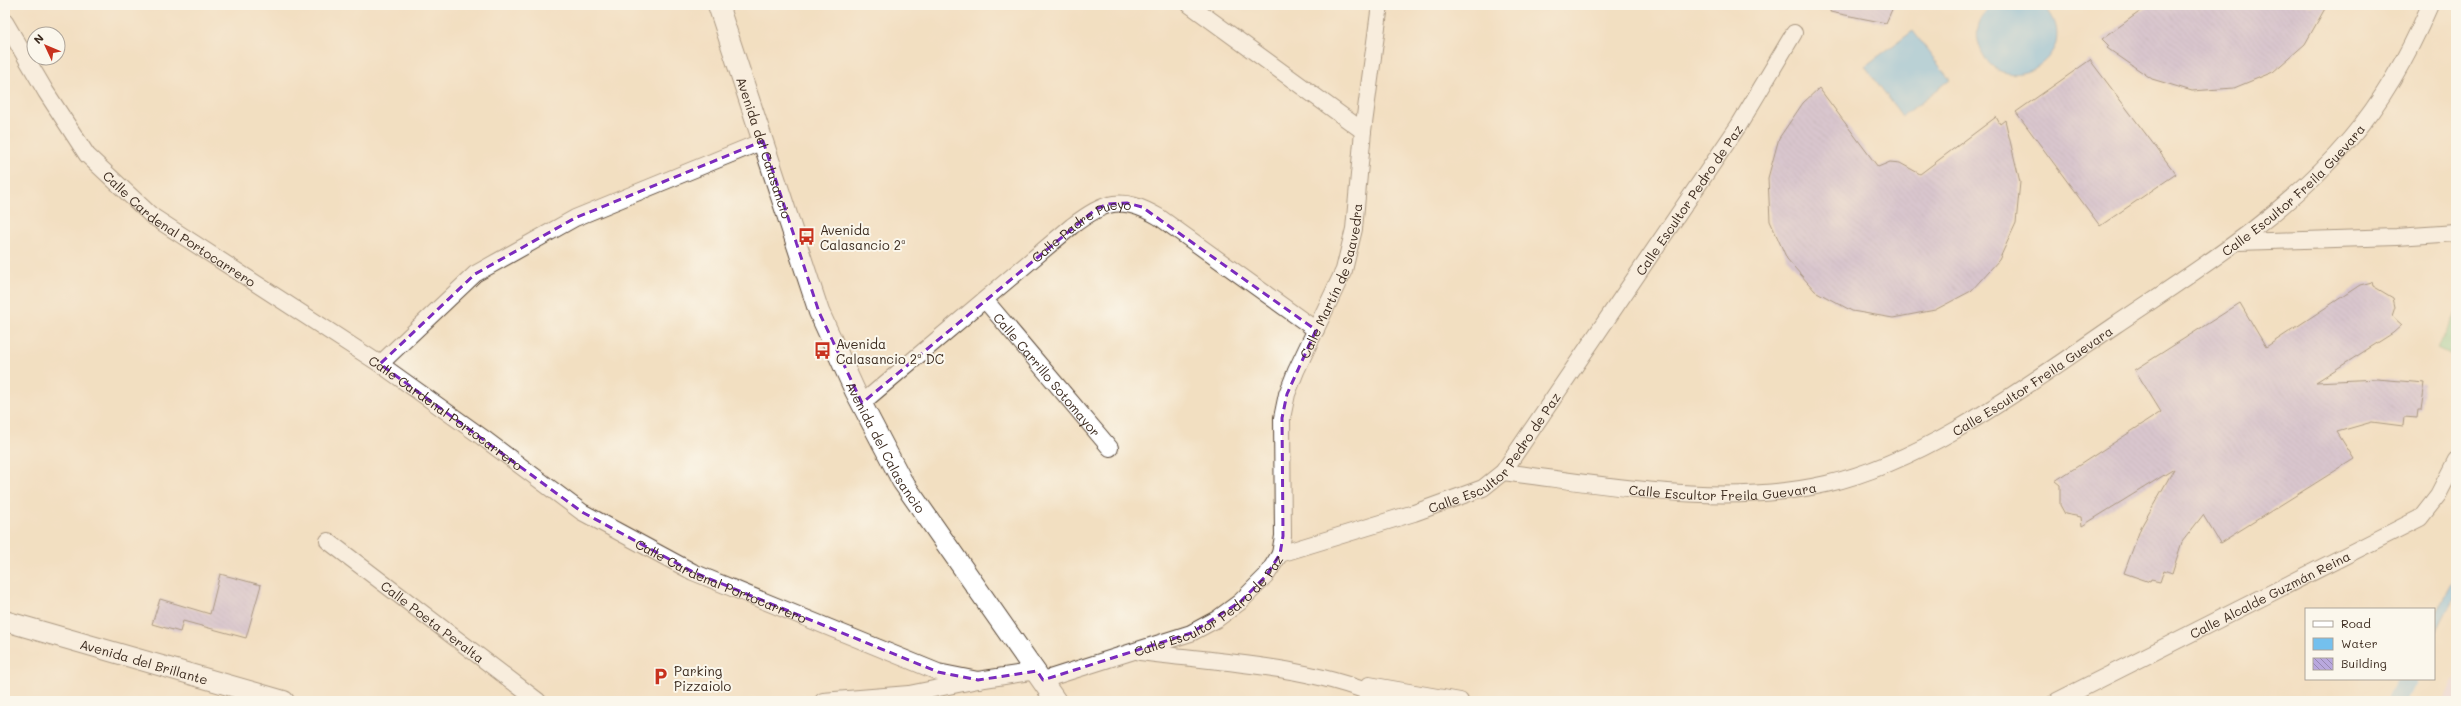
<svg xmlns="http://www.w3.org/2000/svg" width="2461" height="706" viewBox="0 0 2461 706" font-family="Mali,sans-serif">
  <defs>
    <pattern id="building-back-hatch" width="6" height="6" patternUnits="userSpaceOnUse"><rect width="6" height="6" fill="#b9a8de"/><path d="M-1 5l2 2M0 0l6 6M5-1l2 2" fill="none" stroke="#9889b3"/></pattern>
  </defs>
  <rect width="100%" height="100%" fill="#fbf7ec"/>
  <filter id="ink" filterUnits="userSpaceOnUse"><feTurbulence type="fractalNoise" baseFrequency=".025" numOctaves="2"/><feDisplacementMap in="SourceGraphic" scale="8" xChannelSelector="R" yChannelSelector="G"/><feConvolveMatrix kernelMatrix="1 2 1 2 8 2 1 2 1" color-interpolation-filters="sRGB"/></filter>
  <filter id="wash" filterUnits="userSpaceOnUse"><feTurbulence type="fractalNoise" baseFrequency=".012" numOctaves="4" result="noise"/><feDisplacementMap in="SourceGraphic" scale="16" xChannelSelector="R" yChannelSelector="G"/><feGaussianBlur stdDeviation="0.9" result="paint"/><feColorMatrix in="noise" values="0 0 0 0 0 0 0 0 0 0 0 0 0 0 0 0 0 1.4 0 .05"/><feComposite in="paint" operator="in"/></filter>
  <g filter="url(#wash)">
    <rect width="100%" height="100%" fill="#f2dfc1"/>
    <path fill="#e5d3f1" d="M2456 676V701H2443Z"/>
    <path fill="#77cf95" stroke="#597c5a" d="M2456 313V357L2438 348Z"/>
    <path fill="#74c0ee" stroke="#587586" d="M1991 5H2043C2092 54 1997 109 1979 44 1974 29 1981 16 1991 5Z
      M1913 31 1950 80 1902 116 1865 66Z
      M2456 574V593L2434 636V616Z
      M2402 679H2412L2404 695 2396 691Z"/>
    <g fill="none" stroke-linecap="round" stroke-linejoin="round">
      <path stroke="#74c0ee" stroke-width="19" d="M2396 701 2408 679"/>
    </g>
    <g id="blocks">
      <path fill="url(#building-back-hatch)" d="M1831 5H1894L1886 23 1830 12Z
        M2149 5H2327L2305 44 2273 72 2234 88 2192 91 2152 79 2107 48 2109 46 2102 39Z
        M2090 60 2176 174 2100 226 2016 112Z
        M1819 88 1878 167 1890 162 1900 163 1920 174 1996 117 2000 124 2005 120 2020 182 2016 223 1999 260 1971 291 1935 310 1893 318 1852 311 1815 291 1787 259 1770 221 1768 178 1779 138 1803 103Z
        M2372 282 2373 286 2393 298 2395 307 2392 316 2402 325 2393 333 2316 382 2377 379 2425 383 2421 410H2418L2417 418 2404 417 2403 426 2372 422 2337 432 2354 459 2220 543 2203 515 2182 542 2172 573 2164 570 2160 582 2151 580 2150 582 2124 573 2141 527 2174 469 2082 526 2081 517 2065 514 2060 505V485L2055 481 2161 412 2135 370 2240 303 2266 347 2360 285Z
        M220 574 261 585 246 638 183 621 180 632 152 624 160 599 210 614Z"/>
    </g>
  </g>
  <g filter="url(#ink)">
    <use href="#blocks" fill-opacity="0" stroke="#564536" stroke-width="1"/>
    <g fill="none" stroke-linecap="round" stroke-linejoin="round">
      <defs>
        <g id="minor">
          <path d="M1190 5 1363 131"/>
          <path id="s1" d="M5 22 46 92 87 155 152 216 380 364 482 437 582 512 693 572 938 672 978 680"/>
          <path d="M2238 242 2397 237 2456 233"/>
          <path id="s2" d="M985 300 1110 448"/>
          <path d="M380 364 475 274 575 218 763 141"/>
          <path id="s3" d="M862 403 1072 226C1106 201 1121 195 1159 217L1316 330"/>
          <path id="s4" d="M1503 472C1607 485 1721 508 1826 484 1927 461 2029 384 2114 326 2197 270 2285 216 2350 139 2385 98 2409 54 2430 5"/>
          <path id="s5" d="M328 541 538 701"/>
          <path id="s6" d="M1280 554 1283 536 1282 418 1287 394 1296 371 1344 270 1354 229 1363 131 1380 5"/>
          <path d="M1140 652C1223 663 1313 665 1390 701"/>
          <path id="s7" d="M1043 680 1191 633 1217 619 1240 602 1266 576 1280 554 1414 513 1483 488 1503 472 1739 125 1794 33"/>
          <path d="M1369 685 1460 701"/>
          <path d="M823 701 909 694 978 680 1037 671"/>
          <path id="s8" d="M2057 701 2420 518 2438 495 2456 460"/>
        </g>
        <g id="tertiary">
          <path id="s9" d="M718 5 819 312 855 391 902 481 1056 701"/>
          <path id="s10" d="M5 621 284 701"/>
        </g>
      </defs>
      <use href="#minor" stroke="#564536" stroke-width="18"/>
      <use href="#tertiary" stroke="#564536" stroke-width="22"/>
      <use href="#minor" stroke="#fff" stroke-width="16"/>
      <use href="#tertiary" stroke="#fff" stroke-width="20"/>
    </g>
  </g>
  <path d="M0 0H2461V706H0ZM763 141 819 312 862 403 1096 209 1108 204 1127 203 1142 207 1316 330 1287 394 1282 418 1283 536 1280 554 1266 576 1240 602 1191 633 1043 680 1037 671 978 680 938 672 693 572 582 512 380 364 475 274 575 218Z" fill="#f2dfc1" fill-opacity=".55" fill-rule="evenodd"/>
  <path fill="none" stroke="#7b2cbf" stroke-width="3" stroke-dasharray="8 5" stroke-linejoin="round" d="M763 141 819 312 862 403 1096 209 1108 204 1127 203 1142 207 1316 330 1287 394 1282 418 1283 536 1280 554 1266 576 1240 602 1191 633 1043 680 1037 671 978 680 938 672 693 572 582 512 380 364 475 274 575 218Z"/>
  <defs>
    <symbol id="bus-bare" viewBox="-9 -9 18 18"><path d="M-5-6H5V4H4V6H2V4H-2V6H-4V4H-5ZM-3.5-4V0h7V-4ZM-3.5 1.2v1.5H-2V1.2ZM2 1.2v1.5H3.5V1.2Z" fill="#c8321e" stroke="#fbf7ec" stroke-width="2.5" paint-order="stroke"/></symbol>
    <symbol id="parking-bare" viewBox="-9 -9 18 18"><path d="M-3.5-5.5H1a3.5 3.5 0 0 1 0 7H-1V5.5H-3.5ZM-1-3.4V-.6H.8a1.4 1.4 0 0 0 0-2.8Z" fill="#c8321e" stroke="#fbf7ec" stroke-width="2.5" paint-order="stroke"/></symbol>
  </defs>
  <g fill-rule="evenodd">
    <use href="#bus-bare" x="794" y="224" width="25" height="25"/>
    <use href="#bus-bare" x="810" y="338" width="25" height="25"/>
    <use href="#parking-bare" x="648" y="664" width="25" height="25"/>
  </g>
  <g text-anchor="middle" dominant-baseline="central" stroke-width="4" stroke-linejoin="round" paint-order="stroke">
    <g font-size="13" fill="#3b2a1e" stroke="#fbf7ec">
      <text stroke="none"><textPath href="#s9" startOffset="150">Avenida del Calasancio</textPath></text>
      <text stroke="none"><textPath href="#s4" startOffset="881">Calle Escultor Freila Guevara</textPath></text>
      <text stroke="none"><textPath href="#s7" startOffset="845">Calle Escultor Pedro de Paz</textPath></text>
      <text stroke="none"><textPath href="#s1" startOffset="275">Calle Cardenal Portocarrero</textPath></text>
      <text stroke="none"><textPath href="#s3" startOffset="282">Calle Padre Pueyo</textPath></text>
      <text stroke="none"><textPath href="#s6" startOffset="283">Calle Martín de Saavedra</textPath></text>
      <text stroke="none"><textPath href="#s2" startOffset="97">Calle Carrillo Sotomayor</textPath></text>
      <text stroke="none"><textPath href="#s4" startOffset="557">Calle Escultor Freila Guevara</textPath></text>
      <text stroke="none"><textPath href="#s1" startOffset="599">Calle Cardenal Portocarrero</textPath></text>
      <text stroke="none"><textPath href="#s9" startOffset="474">Avenida del Calasancio</textPath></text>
      <text stroke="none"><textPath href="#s7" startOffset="521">Calle Escultor Pedro de Paz</textPath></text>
      <text stroke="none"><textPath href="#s4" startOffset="221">Calle Escultor Freila Guevara</textPath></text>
      <text stroke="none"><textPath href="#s1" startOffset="923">Calle Cardenal Portocarrero</textPath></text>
      <text stroke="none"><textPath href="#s8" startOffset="238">Calle Alcalde Guzmán Reina</textPath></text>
      <text stroke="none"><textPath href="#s7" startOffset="185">Calle Escultor Pedro de Paz</textPath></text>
      <text stroke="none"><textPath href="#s5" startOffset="132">Calle Poeta Peralta</textPath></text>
      <text stroke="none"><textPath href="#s10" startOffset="145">Avenida del Brillante</textPath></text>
    </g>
    <g font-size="13" fill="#3b2a1e" stroke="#fbf7ec" text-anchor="start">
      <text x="820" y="229">Avenida<tspan x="820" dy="15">Calasancio 2ª</tspan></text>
      <text x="836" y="343">Avenida<tspan x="836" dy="15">Calasancio 2ª DC</tspan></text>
      <text x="674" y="670">Parking<tspan x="674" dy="15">Pizzaiolo</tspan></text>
    </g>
  </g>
  <rect width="2461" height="706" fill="none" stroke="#fbf7ec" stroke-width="20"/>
  <rect x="2305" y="608" width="130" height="72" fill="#fbf7ec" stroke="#aea59a"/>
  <rect x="2313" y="621" width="20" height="6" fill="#ffffff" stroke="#aea59a"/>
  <text x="2341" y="628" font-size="12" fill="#3b2a1e">Road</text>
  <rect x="2313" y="638" width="20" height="12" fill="#74c0ee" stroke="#aea59a"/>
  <text x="2341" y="648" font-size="12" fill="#3b2a1e">Water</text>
  <rect x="2313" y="658" width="20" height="12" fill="url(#building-back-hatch)" stroke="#aea59a"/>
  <text x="2341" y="668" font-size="12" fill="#3b2a1e">Building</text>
  <g transform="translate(46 46) rotate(314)"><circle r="19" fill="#fbf7ec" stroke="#aea59a"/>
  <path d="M0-3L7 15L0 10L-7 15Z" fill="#c8321e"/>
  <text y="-6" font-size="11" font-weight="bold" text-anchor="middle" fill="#3b2a1e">N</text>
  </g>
</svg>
